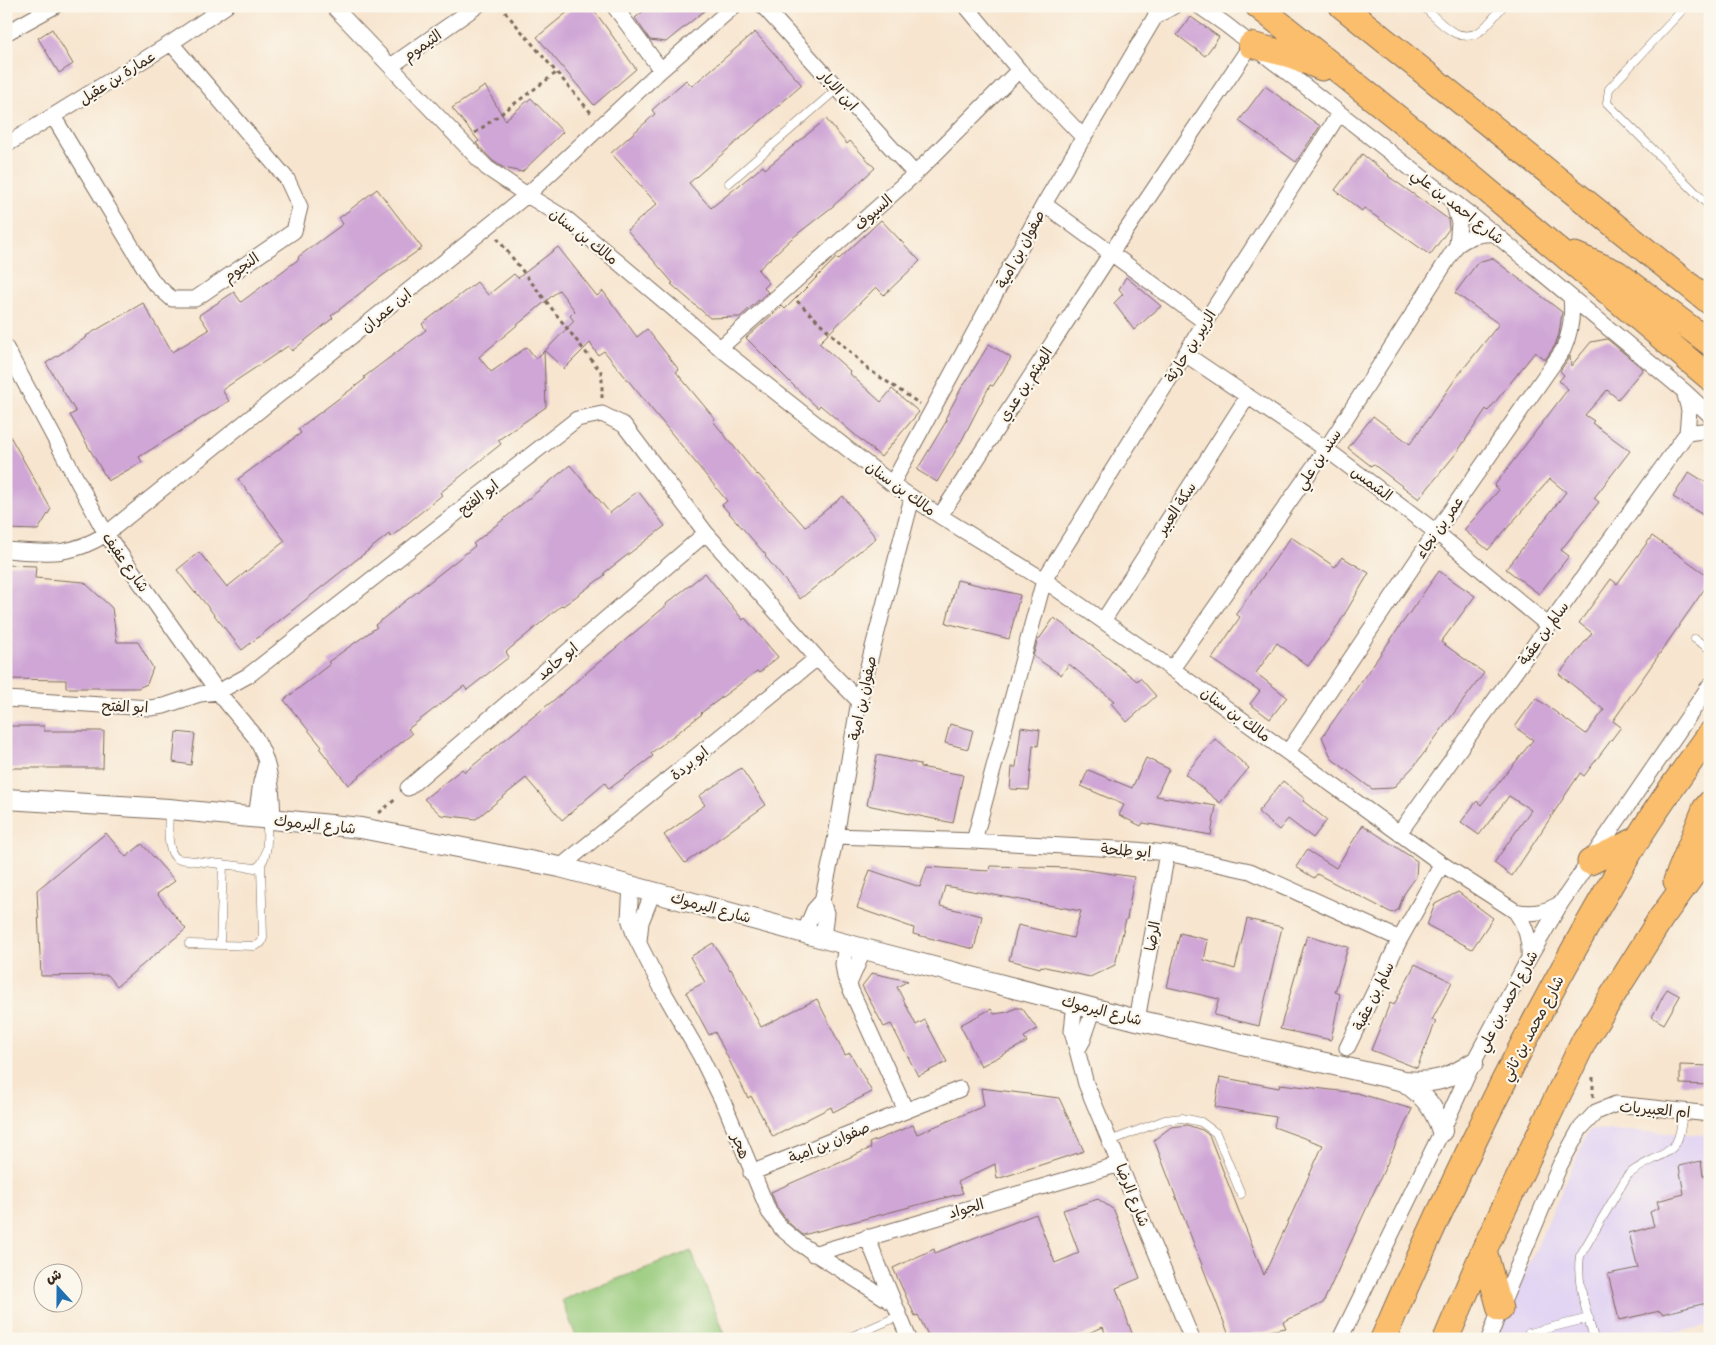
<svg xmlns="http://www.w3.org/2000/svg" width="1716" height="1345" viewBox="0 0 1716 1345" font-family="Delius,'Playpen Sans Arabic',sans-serif">
  <rect width="100%" height="100%" fill="#fbf7ec"/>
  <filter id="ink" filterUnits="userSpaceOnUse"><feTurbulence type="fractalNoise" baseFrequency=".02" numOctaves="2"/><feDisplacementMap in="SourceGraphic" scale="10" xChannelSelector="R" yChannelSelector="G"/><feConvolveMatrix kernelMatrix="1 2 1 2 8 2 1 2 1" color-interpolation-filters="sRGB"/></filter>
  <filter id="wash" filterUnits="userSpaceOnUse"><feTurbulence type="fractalNoise" baseFrequency=".0096" numOctaves="4" result="noise"/><feDisplacementMap in="SourceGraphic" scale="20" xChannelSelector="R" yChannelSelector="G"/><feGaussianBlur stdDeviation="1.12" result="paint"/><feColorMatrix in="noise" values="0 0 0 0 0 0 0 0 0 0 0 0 0 0 0 0 0 1.4 0 .05"/><feComposite in="paint" operator="in"/></filter>
  <g filter="url(#wash)">
    <rect width="100%" height="100%" fill="#f7e5cf"/>
    <path fill="#e2d4f3" d="M1589 1129 1710 1135V1325L1647 1339H1496Z"/>
    <path fill="#97ca7b" stroke="#697a4c" d="M691 1251 727 1339H577L562 1300Z"/>
    <g id="blocks">
      <path fill="#cfa6d6" d="M575 6H591L636 69 594 105 537 37Z
        M650 6H710L666 42 650 40 635 18Z
        M1191 17 1219 37 1205 56 1177 35Z
        M52 29 73 64 59 73 38 38Z
        M755 32 802 85 689 183 711 208 763 166 765 169 826 119 847 144 850 141 875 168 832 207 791 239 758 270 769 283 764 288 768 292 740 317 710 318 671 284 673 283 627 230 657 204 611 153 655 114 652 110 686 80 692 86Z
        M485 86 505 120 531 98 563 132 522 172 504 168 493 161 476 143 479 141 452 108Z
        M1265 86 1320 126 1296 162 1239 121Z
        M1362 154 1389 175 1388 176 1448 219 1449 229 1430 255 1364 208 1362 211 1335 190Z
        M377 189 422 248 382 276 331 316 333 318 292 351 288 346 222 390 229 401 139 457 142 462 108 481 70 415 76 412 46 363 87 337 86 336 143 303 172 352 209 330 199 315 234 292 241 302 299 259 298 257 343 224 339 218Z
        M881 220 920 261 884 295 876 287 819 343 850 371 849 373 881 402 892 389 919 412 881 457 820 405 818 408 793 385 746 338 782 306 785 309 836 258 838 260Z
        M558 247 597 296 603 291 637 337 647 329 679 370 676 372 715 419 713 421 757 475 758 474 805 527 843 496 876 538 800 599 765 556 766 555 722 505 727 501 604 351 598 355 590 343 564 369 545 351 574 321 570 316 575 311 559 290 479 357 491 372 527 347 536 359 544 351 546 407 498 440 501 444 440 493 442 495 391 537 389 534 242 650 196 592 195 593 177 570 199 552 227 587 285 541 238 479 301 433 298 429 365 379 364 377 426 330 422 324 477 282 488 295 514 274 518 278Z
        M1492 258 1562 312 1559 334 1555 345 1545 360 1535 352 1488 411 1486 409 1458 451 1419 499 1373 464 1371 466 1348 448 1373 416 1410 444 1456 378 1499 324 1455 293 1478 262Z
        M1126 277 1161 306 1134 330 1114 303 1123 294 1119 289Z
        M1607 339 1643 369 1618 399 1607 390 1585 415 1594 421 1592 423 1630 451 1594 498 1599 502 1561 550 1569 556 1539 594 1506 569 1566 492 1550 479 1488 550 1464 530 1499 490 1494 486 1568 389 1559 381 1564 375 1560 371 1570 356 1571 366 1591 342Z
        M989 344 1011 358 993 386 990 385 962 440 937 482 917 470 947 420 945 419 963 385H964Z
        M6 429 51 509 38 530 6 529Z
        M570 465 610 513 638 491 665 526 604 573 605 575 563 606 562 605 506 652 509 657 467 690 464 686 408 729 412 734 348 785 320 749 322 747 284 700 330 664 328 662 377 627 375 625 475 546 473 544Z
        M1689 472 1710 485V519L1673 497Z
        M1652 536 1710 577V581L1613 721 1621 727 1584 776 1580 773 1512 876 1494 863 1531 810 1509 796 1479 835 1461 822 1477 801 1481 805 1533 740 1515 727 1536 698 1586 734 1604 710 1559 674 1592 633 1579 623 1611 579 1617 584Z
        M1291 537 1335 567 1342 557 1369 573 1334 632 1308 666 1277 643 1256 673 1287 697 1270 719 1250 704 1260 691 1212 659 1240 617 1236 614Z
        M6 565 36 566 35 578 84 582 112 608 117 642H138L153 668 147 684 138 688H66V680L6 679Z
        M1439 571 1475 596 1441 642 1484 673 1415 765 1393 788 1372 789 1332 759 1322 737Z
        M705 573 743 620 745 618 778 657 759 673 757 671 701 713 702 714 651 753 653 756 609 789 605 783 562 820 526 778 476 819 441 815 424 799 462 769 465 772 560 695 667 605 666 604Z
        M957 580 1020 595 1009 639 946 623Z
        M1054 618 1085 640 1137 681 1140 678 1156 696 1127 722 1111 703 1114 701 1069 664 1061 675 1033 656 1037 642Z
        M950 724 973 730 968 749 945 743Z
        M6 726H44V731H104L103 768H6Z
        M1021 727 1040 730 1038 746 1033 745 1029 790 1010 789 1012 767H1016Z
        M176 732 195 734 191 765 173 762Z
        M1215 739 1249 768 1220 803 1185 774Z
        M877 755 920 764V767L963 775 953 823 867 805Z
        M1146 758 1169 769 1156 796 1216 806 1211 835 1143 823 1141 826 1119 815 1124 805 1081 786 1088 770 1132 788Z
        M741 768 766 805 685 863 664 835 705 805 699 796Z
        M1283 781 1305 799 1303 801 1327 820 1313 838 1288 819 1279 830 1258 812Z
        M1363 825 1417 861 1416 877 1404 894 1398 910 1392 913 1317 874 1314 878 1296 867 1307 850 1336 868Z
        M106 833 126 857 142 844 175 881 157 894 186 929 117 986 108 975 41 976 37 890Z
        M990 866 1073 868 1134 877 1127 919H1126L1115 965 1090 977 1041 966 1040 968 1009 960 1018 925 1073 938 1081 911 945 886 940 906 982 916 974 949 913 934 914 928 857 908 870 870 920 887 927 867 989 871Z
        M1458 892 1493 918 1472 949 1427 925 1435 904Z
        M1247 919 1282 927 1259 1026 1214 1015 1219 999 1167 987 1180 933 1208 940 1204 960 1235 969Z
        M1307 935 1348 947 1335 992 1340 994 1331 1040 1280 1029Z
        M713 943 730 970 731 969 761 1027 817 999 845 1055 850 1053 872 1092 833 1112 831 1107 773 1137 751 1096 748 1098 715 1032 709 1035 686 992 705 982 690 957Z
        M1415 964 1452 982 1432 1020 1436 1021 1417 1068 1371 1050 1390 1003 1394 1005Z
        M872 973 908 981 897 987 916 1025 925 1020 947 1062 918 1076 891 1024 884 1027 862 986Z
        M1667 989 1680 996 1664 1024 1652 1017Z
        M1016 1008H1022L1037 1029 1024 1037 1027 1042 981 1066 960 1025 991 1009 994 1014 1008 1012Z
        M1680 1065 1710 1066V1085L1680 1084Z
        M1220 1077 1279 1088 1280 1084 1357 1093 1412 1109 1323 1303 1283 1322 1286 1328 1230 1338 1154 1140 1171 1127 1187 1125 1202 1130 1209 1135 1264 1275 1323 1145 1274 1127 1276 1117 1215 1107Z
        M981 1088 1059 1098 1084 1151 997 1179 995 1164 958 1182 963 1193 803 1235 789 1223 777 1207 771 1192 871 1148 869 1143 913 1125 917 1134 984 1106Z
        M1701 1161 1703 1175 1710 1178V1302L1662 1314 1660 1311 1619 1320 1608 1274 1638 1268 1629 1233 1654 1226 1650 1212 1659 1208 1657 1201 1684 1194 1679 1166Z
        M1098 1199 1114 1210 1140 1278 1116 1288 1134 1339H1107L1103 1327 1074 1339H930L918 1315 915 1316 893 1268 934 1249 935 1253 1036 1214 1055 1263 1079 1253 1063 1210Z"/>
    </g>
  </g>
  <g filter="url(#ink)">
    <use href="#blocks" fill-opacity="0" stroke="#7d6b5c" stroke-width="1"/>
    <g fill="none" stroke-linecap="round" stroke-linejoin="round">
      <defs>
        <path id="service" d="M1423 6C1438 20 1457 45 1479 32 1488 26 1496 14 1503 6
          M1686 6 1609 89 1607 103 1710 207
          M729 183 838 88
          M1695 639 1710 649
          M169 809C169 822 165 853 178 859L255 868C270 863 267 833 267 819
          M189 944 255 946 261 943 263 938 261 865
          M220 945 223 864
          M1110 1141 1165 1120 1182 1118 1201 1122 1216 1133 1241 1194
          M1529 1333 1589 1318
          M846 1339 899 1316
          M1594 1339C1587 1313 1576 1283 1580 1256L1627 1176C1641 1162 1667 1157 1676 1143 1681 1134 1682 1121 1683 1111"/>
        <path id="minor" d="M333 6 487 168 527 195 568 220 720 348 892 484 940 516 1044 580 1172 669 1442 864 1515 911C1526 926 1530 939 1529 958
          M614 6 661 70
          M763 6 915 174
          M966 6 1019 70 1084 138
          M1199 6 1225 24 1495 234 1684 391 1710 415
          M1155 17 1174 6
          M6 33 55 6
          M391 66 477 6
          M53 116 153 282 172 299H195L294 231 300 207 287 179 171 43
          M6 145 171 43 226 6
          M1044 204 1205 322
          M1457 245C1469 236 1480 233 1495 234
          M6 348 106 534 218 692 255 737C271 763 272 790 273 820
          M720 348 915 174 1019 70
          M1185 354 1326 449 1436 532 1549 626
          M1687 433 1710 430
          M892 484 1044 204 1155 17 1157 6
          M940 516 1111 253 1251 45
          M6 550C47 553 70 557 106 534L527 195 661 70 734 6
          M1103 621 1248 396
          M1172 669 1326 449 1457 245 1459 223 1453 202
          M6 699 150 708 164 706 200 694 218 692 249 675 577 419 602 414 624 425 706 533 817 658 859 701
          M1288 752 1436 532 1563 350C1571 332 1573 316 1571 297
          M408 788 706 533
          M256 818 261 782 266 764
          M1399 833 1687 433 1689 410 1684 391
          M836 836 974 841 1135 850 1167 853 1250 871 1400 939
          M974 841 1044 580 1205 322 1339 114
          M560 867 817 658
          M631 886 629 918 634 934 662 989 700 1055 726 1108 769 1212 782 1229 800 1244 893 1303
          M1515 911C1533 915 1546 912 1561 903
          M804 933 814 910 822 901
          M823 938 826 913 822 901 836 836 859 701 912 498
          M639 941 641 922 653 892
          M846 944 843 964 845 977 906 1111
          M849 984 864 949
          M1075 1003 1072 1031 1086 1084 1192 1339
          M1137 1020 1167 853
          M1347 1048 1400 939 1442 864
          M1078 1049 1083 1040 1094 1008
          M751 1173 960 1089
          M867 1237 909 1339
          M813 1254 1120 1164
          M1340 1339 1442 1131 1473 1063 1529 958 1561 903 1710 685
          M1489 1339 1500 1309 1560 1165 1580 1129 1596 1112 1616 1104 1710 1114"/>
        <path id="tertiary" d="M6 799 169 809 361 828 560 867 864 949 1137 1020 1404 1081C1433 1084 1449 1079 1473 1063
          M1404 1081C1425 1096 1434 1107 1442 1131"/>
        <path id="primary" d="M1258 6 1475 180 1710 378
          M1342 6 1710 302
          M1251 45 1291 55 1322 68
          M1575 255 1617 273 1710 343
          M1590 862 1638 839
          M1676 881 1705 809 1710 803
          M1484 1250 1500 1309
          M1383 1339C1457 1167 1541 1000 1637 840 1659 804 1685 769 1710 734
          M1446 1339 1484 1250 1584 1041 1661 918 1710 851"/>
      </defs>
      <use href="#service" stroke="#7d6b5c" stroke-width="9"/>
      <use href="#minor" stroke="#7d6b5c" stroke-width="17"/>
      <use href="#tertiary" stroke="#7d6b5c" stroke-width="22"/>
      <use href="#primary" stroke="#7d6b5c" stroke-width="27"/>
      <path stroke="#7d6b5c" stroke-width="3" stroke-dasharray="4 4" stroke-linecap="butt" d="M500 6 592 114
        M475 133 556 73
        M497 238 601 372 602 380V398
        M797 301 868 369 920 404
        M379 813 397 798
        M1593 1097V1073"/>
      <use href="#service" stroke="#fff" stroke-width="8"/>
      <use href="#minor" stroke="#fff" stroke-width="15"/>
      <use href="#tertiary" stroke="#fff" stroke-width="20"/>
      <use href="#primary" stroke="#fabe6d" stroke-width="25"/>
    </g>
  </g>
  <g text-anchor="middle" dominant-baseline="central" stroke-width="4.5" stroke-linejoin="round" paint-order="stroke">
    <g font-size="15" fill="#3b2a1e" stroke="#fbf7ec">
      <text transform="translate(422 45) rotate(-35)">الثيموم</text>
      <text transform="translate(117 77) rotate(-32)">عمارة بن عقيل</text>
      <text transform="translate(839 90) rotate(48)">ابن الابار</text>
      <text transform="translate(1458 206) rotate(38)">شارع احمد بن علي</text>
      <text transform="translate(873 212) rotate(-42)">السيوف</text>
      <text transform="translate(584 236) rotate(38)">مالك بن سنان</text>
      <text transform="translate(1020 249) rotate(-62)">صفوان بن امية</text>
      <text transform="translate(241 267) rotate(-35)">النجوم</text>
      <text transform="translate(386 310) rotate(-39)">ابن عمران</text>
      <text transform="translate(1190 346) rotate(-58)">الزبير بن حارثة</text>
      <text transform="translate(1025 384) rotate(-57)">الهيثم بن عدي</text>
      <text transform="translate(1318 459) rotate(-56)">سند بن علي</text>
      <text transform="translate(1372 483) rotate(37)">الشمس</text>
      <text transform="translate(901 488) rotate(36)">مالك بن سنان</text>
      <text transform="translate(478 497) rotate(-38)">ابو الفتح</text>
      <text transform="translate(1176 508) rotate(-57)">سكة العبير</text>
      <text transform="translate(1439 527) rotate(-55)">عمر بن نجاء</text>
      <text transform="translate(126 562) rotate(55)">شارع عفيف</text>
      <text transform="translate(1543 633) rotate(-54)">سالم بن عقبة</text>
      <text transform="translate(557 661) rotate(-40)">ابو حامد</text>
      <text transform="translate(862 698) rotate(-78)">صفوان بن امية</text>
      <text transform="translate(125 706) rotate(2)">ابو الفتح</text>
      <text transform="translate(1236 714) rotate(36)">مالك بن سنان</text>
      <text transform="translate(689 763) rotate(-39)">ابو بردة</text>
      <text transform="translate(315 824) rotate(6)">شارع اليرموك</text>
      <text transform="translate(1126 850) rotate(4)">ابو طلحة</text>
      <text transform="translate(711 907) rotate(15)">شارع اليرموك</text>
      <text transform="translate(1152 936) rotate(-80)">الرضا</text>
      <text transform="translate(1373 996) rotate(-64)">سالم بن عقبة</text>
      <text transform="translate(1507 1001) rotate(-62)">شارع احمد بن علي</text>
      <text transform="translate(1102 1010) rotate(14)">شارع اليرموك</text>
      <text transform="translate(1532 1028) rotate(-62)">شارع محمد بن ثاني</text>
      <text transform="translate(1655 1109) rotate(5)">ام العبيريات</text>
      <text transform="translate(829 1142) rotate(-22)">صفوان بن امية</text>
      <text transform="translate(741 1146) rotate(69)">هجر</text>
      <text transform="translate(1133 1195) rotate(68)">شارع الرضا</text>
      <text transform="translate(966 1208) rotate(-16)">الجواد</text>
    </g>
  </g>
  <rect width="1716" height="1345" fill="none" stroke="#fbf7ec" stroke-width="25"/>
  <g transform="translate(58 1288) rotate(339)"><circle r="24" fill="#fbf7ec" stroke="#aea59a"/>
  <path d="M0-4L9 19L0 12L-9 19Z" fill="#1f6fb2"/>
  <text y="-8" font-size="14" font-weight="bold" text-anchor="middle" fill="#3b2a1e">ش</text>
  </g>
</svg>
